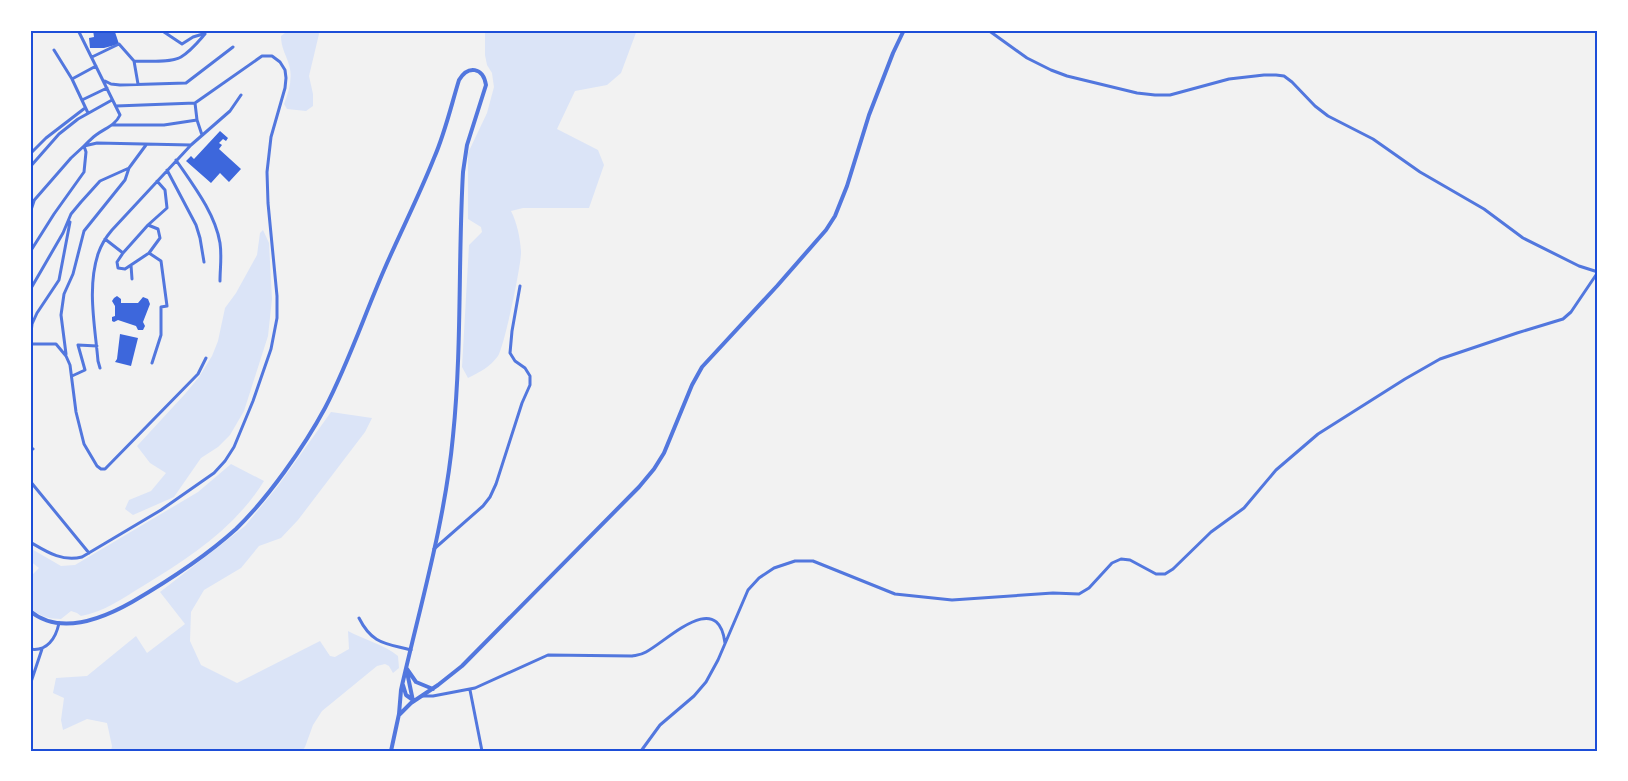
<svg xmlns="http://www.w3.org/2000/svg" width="1628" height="781" viewBox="0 0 1628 781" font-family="Signika,sans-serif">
  <rect width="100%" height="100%" fill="#f2f2f2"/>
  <path fill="#dbe4f7" d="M289 30H318L319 34 309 76 313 94V106L306 111 287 109 284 104C289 91 293 78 289 65 286 54 281 48 281 36Z
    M485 30H637L621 73 607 85 575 91 557 129 598 150 604 165 589 208H523L511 211C517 223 520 237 521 251 522 262 504 348 498 356 490 367 480 372 468 378L462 367 469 245 482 232 481 227 468 219V153L487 113 494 87 492 73 487 65 485 55Z
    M263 230 269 243 272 299 268 336 244 411 230 435 218 447 201 458 174 497 133 515 125 509 129 500 151 491 166 473 150 463 137 446 185 394 199 377 212 356 218 341 225 308 236 293 257 255 260 233Z
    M331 412 372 418 365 432 298 520 281 538 259 546 241 568 204 590 191 612 190 641 201 665 237 683 320 641 330 656 335 657 349 649 348 631C365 640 383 644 398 656L399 668 393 673 389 666 385 664 377 666 322 711 313 725 305 747 302 751H111L112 746 107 723 87 719 63 730 61 720 64 698 53 693 56 678 87 676 136 636 147 653 185 624 160 592 222 544 245 526 278 486Z
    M231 464 264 481C235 528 189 558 143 586 123 598 104 612 81 616L77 613 71 611 61 619C49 619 39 616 30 608V577L39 568 30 561V548L61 566 75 565 198 492Z"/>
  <path fill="#3d67dc" d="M93 30H111L115 32 119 44 104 48H90L89 38 94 37Z
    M220 131 228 138 226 141 223 139 219 143 222 145 219 149 241 169 229 182 220 173 211 183 186 161 191 156 194 159Z
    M117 296 121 299V303H138L143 297 148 299 150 304 143 322 145 326 143 330H138L136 326 118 320 114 322 112 321V317L115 316V306L112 301 114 298Z
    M120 334 138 338 131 366 115 362 117 359Z"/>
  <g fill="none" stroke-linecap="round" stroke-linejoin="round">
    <path stroke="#5277de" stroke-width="3" d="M161 30 182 44 193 37 203 34
      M988 30 1027 58 1051 70 1067 76 1137 93 1155 95H1170L1229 79 1264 75H1276L1284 76 1292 82 1315 106 1328 116 1373 139 1420 172 1484 209 1523 238 1579 266 1598 272
      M54 50 72 79 88 113
      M92 57 119 44 134 61 138 84
      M134 61C147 61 171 63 181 57 191 51 198 42 205 34
      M72 79 96 66
      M105 81 111 84 120 85 186 83 233 47
      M82 100 107 88
      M195 103 197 120 202 135
      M113 125H164L197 120
      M30 154 46 138 85 108
      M176 160C193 185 215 213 220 243 222 256 220 269 220 281
      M30 167 59 134 78 119 112 100
      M167 170 196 225 200 238 204 262
      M30 205 71 158 84 146 97 143 191 145
      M30 213 34 201
      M105 239 123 253 148 225 167 208 165 190 157 181
      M30 252 54 214 84 172 86 152 84 146C88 142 92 138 96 135 105 128 115 126 120 115L78 30
      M123 253 117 262 118 268 125 269 149 253 160 238 158 229 148 225
      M149 253 161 261 167 306 161 307V335L152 363
      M131 265 132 279
      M30 290 63 233 71 214 81 202 100 181 129 168
      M30 341 32 324 37 313 59 280 70 222
      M30 344H56L66 356 70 365 76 412 84 444 97 466 101 469H105L198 374 206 358
      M66 354 61 315 64 294 73 274 84 231 125 180 129 168 146 145
      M100 368 98 361C95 326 87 288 98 254 101 245 106 237 112 230L191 145 230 111 241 95
      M72 376 85 370 78 345 97 346
      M30 447 33 449
      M30 481 89 553
      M30 542C47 552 62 562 82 557L161 510 214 473 225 461 234 447 253 401 271 349 277 318V296L268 203 267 172 271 137 285 88 286 78 285 70 280 62 272 56H262L195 103 116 106
      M434 549 483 506 490 497 496 484 522 403 530 385V376L525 368 515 361 510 353 512 331 520 286
      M359 618C372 644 385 643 411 650
      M30 649C47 652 56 638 59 623
      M30 685 42 649
      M470 690 482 751
      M423 696H433L475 688 548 655 632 656C637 655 641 655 646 652 667 641 718 588 725 643
      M641 751 660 725 694 696 706 682 718 660 748 590 759 578 774 568 795 561H813L895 594 952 600 1053 593 1079 594 1089 588 1112 563 1121 559 1130 560 1156 574H1165L1173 569 1211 532 1244 508 1276 470 1318 434 1405 379 1440 359 1517 333 1563 319 1571 312 1598 272"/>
    <path stroke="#5277de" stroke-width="4" d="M30 611C60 636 102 619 132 602 168 581 205 557 236 529 268 498 304 447 325 408 348 364 364 316 384 270 400 233 419 196 434 158 445 133 451 106 459 80 468 65 483 67 486 85L467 145 463 172C458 260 462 348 453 436 445 522 420 606 401 690L399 714 391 751
      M407 669 416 682 433 689
      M407 672 413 701
      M403 685 406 695 413 700
      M400 714 411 703 438 685 462 666 639 487 654 469 664 453 692 385 702 367 777 286 826 230 835 216 847 186 869 115 893 53 904 30"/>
  </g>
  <rect width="1628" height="781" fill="none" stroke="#ffffff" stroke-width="63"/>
  <rect x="32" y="32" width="1564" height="718" fill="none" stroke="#1d4ed8" stroke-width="2"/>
</svg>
